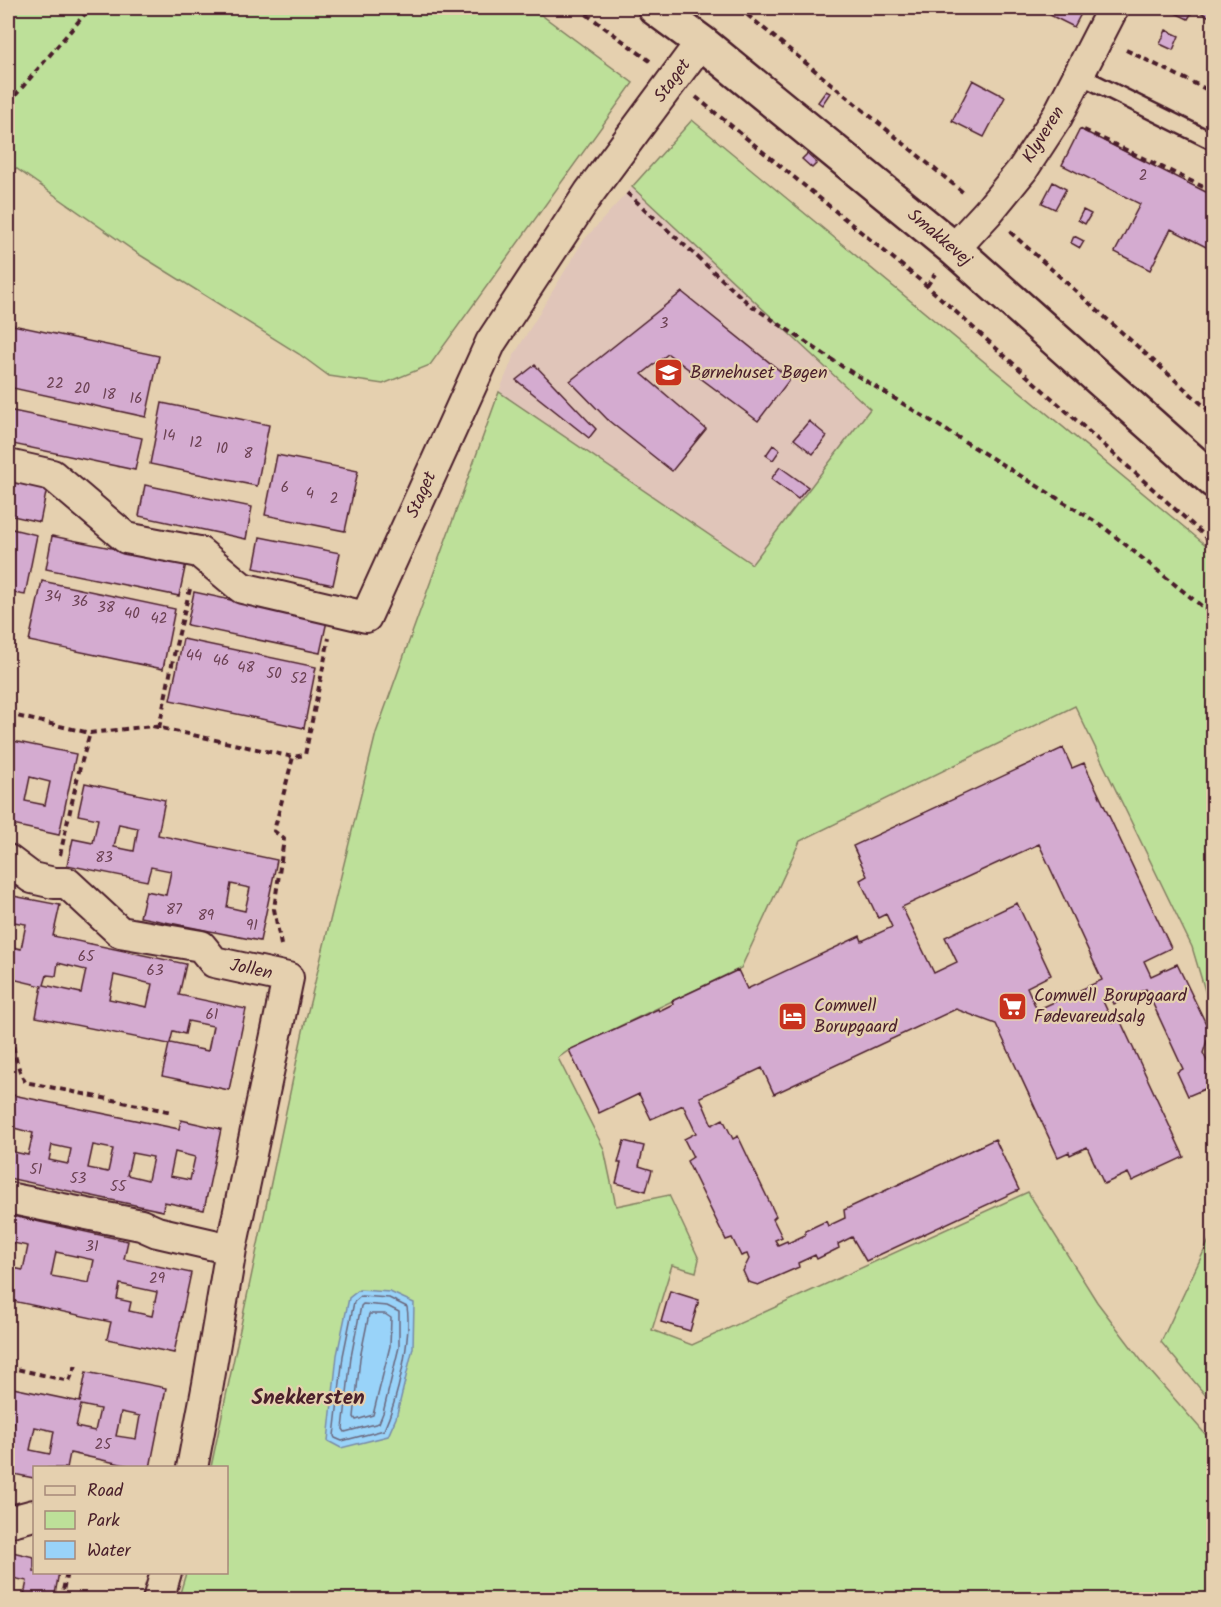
<svg xmlns="http://www.w3.org/2000/svg" width="1221" height="1607" viewBox="0 0 1221 1607" font-family="Kalam,sans-serif">
  <rect width="100%" height="100%" fill="#e5d0af"/>
  <filter id="ink" filterUnits="userSpaceOnUse"><feTurbulence type="fractalNoise" baseFrequency=".0167" numOctaves="2"/><feDisplacementMap in="SourceGraphic" scale="12" xChannelSelector="R" yChannelSelector="G"/><feConvolveMatrix kernelMatrix="1 2 1 2 8 2 1 2 1" color-interpolation-filters="sRGB"/></filter>
  <g filter="url(#ink)">
    <path fill="#e0c5b9" d="M632 187 870 409 752 564 499 392 514 355 583 241Z"/>
    <path fill="#bde099" stroke="#848062" stroke-width="1.5" d="M8 8H532L633 83 430 365 383 384 329 376 299 354 140 255 17 169 8 168Z
      M692 120 1213 551 1214 1021 1192 947 1075 706 800 841 741 968 568 1051 558 1058 604 1149 616 1206 669 1195 699 1259 696 1272 672 1265 652 1330 692 1345 1028 1192 1097 1302 1144 1364 1213 1443V1599L178 1600 186 1573 226 1572V1468L211 1467 303 1031 376 733 499 392 752 564 870 409 632 187Z
      M1213 1232 1214 1404H1213L1161 1342Z"/>
    <path fill="#99d3f9" stroke="#798ba7" stroke-width="1.5" d="M359 1290 390 1292 414 1303 413 1348 396 1418 388 1436 341 1448 328 1441 337 1355 349 1298Z"/>
    <g fill="none" stroke-linecap="round" stroke-linejoin="round">
      <path stroke="#6a677d" stroke-width="1.5" d="M361 1296 389 1298 407 1307C412 1338 397 1401 384 1430L342 1441 335 1438 334 1436 343 1356 354 1302Z
        M363 1304 387 1306 399 1312V1347L383 1413 379 1423 345 1432 343 1429 351 1357 361 1306Z
        M369 1314H385L391 1318 390 1346 373 1415 356 1420 354 1417 360 1358Z"/>
    </g>
    <path fill="#d4abd0" stroke="#4a1f2b" stroke-width="1.5" fill-rule="evenodd" d="M1036 8H1084L1074 27Z
      M1168 8H1214V19L1194 9 1188 19 1167 9Z
      M1166 30 1179 36 1173 50 1160 44Z
      M973 80 1005 97 984 137 952 121Z
      M826 91 830 93 822 105 818 102Z
      M1080 129 1214 196V251L1171 229 1150 270 1115 252 1140 204 1062 165Z
      M807 154 817 163 812 168 802 159Z
      M1053 182 1066 189 1055 209 1042 203Z
      M1083 210 1091 214 1085 224 1078 220Z
      M1074 236 1084 241 1080 248 1071 243Z
      M682 292 790 379 758 421 668 354 642 374 706 429 672 471 609 421 570 381Z
      M8 324 159 356 146 417 8 387Z
      M535 365 596 429 589 438 516 380Z
      M162 403 269 425 257 486 150 464Z
      M8 410 142 438 135 470 8 443Z
      M809 421 827 436 813 454 794 439Z
      M773 445 780 450 773 460 766 455Z
      M277 455 358 471 345 531 265 515Z
      M780 467 808 487 798 499 771 479Z
      M8 480 47 488 40 522 8 515Z
      M145 485 252 507 246 539 139 516Z
      M8 528 37 535 25 595 8 592Z
      M52 536 186 563 179 596 46 569Z
      M260 537 340 553 333 585 254 568Z
      M42 581 175 609 163 669 29 641Z
      M194 592 327 621 320 653 187 625Z
      M183 639 316 667 304 728 170 700Z
      M8 740 76 754 59 835 8 824V784L10 773H8ZM30 777 50 782 45 805 25 801Z
      M1063 748 1072 768 1084 763 1171 948 1144 961 1151 976 1177 964 1210 1032 1203 1053 1214 1075V1085L1188 1096 1177 1072 1183 1069 1146 989 1114 1004 1110 995 1102 999 1113 1023 1120 1020 1184 1157 1132 1181 1128 1173 1104 1184 1087 1147 1070 1155 1069 1152 1058 1157 996 1024 956 1009 774 1094 762 1068 700 1097 712 1125 723 1119 733 1139 738 1136 776 1216 773 1219 782 1237 775 1240 778 1245 787 1241 788 1243 805 1235V1231L826 1221 828 1226 845 1218 844 1210 995 1139 1019 1190 866 1261 852 1237 838 1244 839 1248 817 1259 815 1255 798 1263 799 1267 758 1285 748 1282 743 1271 749 1259 747 1254 741 1256 732 1238 726 1240 687 1161 693 1157 684 1139 696 1133 683 1105 651 1119 639 1094 599 1113 569 1050 658 1009 659 1011 673 1004 672 1001 738 970 747 989 860 936 862 941 892 927 886 914 878 918 860 880 867 876 853 846ZM1039 844 1102 980 1037 1010 1027 987 1051 975 1017 903 945 937 957 962 934 973 902 907Z
      M85 783 165 800 158 835 277 860 260 941 140 917 146 891 166 895 171 871 151 867 147 881 67 865 73 839 93 843 98 819 78 815ZM119 824 138 828 134 851 114 847ZM231 884 250 888 245 911 227 907Z
      M8 895 60 905 53 936 186 964 179 995 246 1009 229 1090 162 1076 169 1044 36 1017 42 986 8 978V946L21 949 26 924 8 921ZM58 963 86 970 81 993 44 985 47 975 56 976ZM114 975 152 984 147 1007 109 999ZM188 1021 213 1026 208 1051 170 1043 173 1031 185 1034Z
      M8 1094 179 1129 181 1120 221 1129 204 1210 164 1202 163 1211 8 1178ZM14 1128 33 1133 28 1155 9 1151ZM52 1145 71 1149 68 1164 49 1160ZM93 1145 113 1149 108 1172 88 1168ZM175 1152 195 1157 190 1180 170 1176ZM132 1153 153 1157 148 1180 127 1175Z
      M624 1141 644 1146 639 1166 652 1170 646 1191 616 1183 621 1163H618Z
      M8 1215 128 1241 124 1259 191 1273 174 1353 107 1339 111 1322 8 1300V1267L23 1270 28 1246 8 1242ZM56 1252 94 1260 89 1283 51 1276ZM120 1284 157 1292 152 1316 129 1311 131 1302 117 1299Z
      M670 1291 699 1300 690 1331 661 1322Z
      M86 1372 166 1388 150 1468H139L70 1453 67 1468H34V1478L8 1473V1445L10 1446 14 1422 8 1421V1387L80 1402ZM81 1405 100 1409 95 1431 76 1427ZM121 1412 140 1416 136 1439 116 1436ZM35 1427 54 1431 50 1454 30 1450Z
      M8 1551 34 1557V1572H59L54 1600H23L27 1581 8 1577Z"/>
    <g fill="none" stroke-linecap="round" stroke-linejoin="round">
      <defs>
        <path id="service" d="M1079 75 1214 142"/>
        <path id="minor" d="M954 249 988 212 1023 169 1057 117 1113 8
          M8 465 52 475 126 538 199 552 242 588 366 617 491 342 589 193 701 42
          M8 860 32 878 54 883H67L120 932 201 946 214 962 288 978 231 1249 208 1384 192 1468
          M8 1198 141 1225 157 1232 231 1249
          M8 1522 34 1515
          M158 1600 166 1572"/>
        <path id="tertiary" d="M655 8 701 42 954 249 1214 481"/>
      </defs>
      <use href="#service" stroke="#4a1f2b" stroke-width="20"/>
      <use href="#minor" stroke="#4a1f2b" stroke-width="34"/>
      <use href="#tertiary" stroke="#4a1f2b" stroke-width="38"/>
      <path stroke="#4a1f2b" stroke-width="4" stroke-dasharray="6 4.5" stroke-linecap="butt" d="M578 8 650 61
        M739 8 965 194
        M1126 50 1214 93
        M696 97 927 286 1214 544
        M8 104 90 8
        M1084 130 1214 192
        M627 193 749 304 843 367 1101 525 1214 616
        M1010 232 1214 415
        M927 286 935 274
        M8 714 90 733 152 726 293 757
        M159 728 176 645 191 585
        M60 855 79 771 90 733
        M281 945 274 909 284 839 274 831 293 757 305 755 329 638
        M8 1027 11 1029C13 1048 16 1065 25 1082L172 1112
        M8 1367 69 1381 77 1363
        M61 1600 67 1572"/>
      <use href="#service" stroke="#e5d0af" stroke-width="15"/>
      <use href="#minor" stroke="#e5d0af" stroke-width="30"/>
      <use href="#tertiary" stroke="#e5d0af" stroke-width="33"/>
    </g>
  </g>
  <defs>
    <symbol id="school-square" viewBox="-11 -11 22 22"><rect x="-9" y="-9" width="18" height="18" rx="4" fill="#c8321e" stroke="#e5d0af"/><path d="M0-5L7-2L0 1L-7-2ZM-4 1L0 2.5L4 1V4Q0 6-4 4Z" fill="#fff"/></symbol>
    <symbol id="supermarket-square" viewBox="-11 -11 22 22"><rect x="-9" y="-9" width="18" height="18" rx="4" fill="#c8321e" stroke="#e5d0af"/><path d="M-6-5.5h2.5l.6 2H6L4.5 2H-2.5L-4.4-4H-6ZM-1.5 3.2a1.3 1.3 0 1 0 .1 0ZM3 3.2a1.3 1.3 0 1 0 .1 0Z" fill="#fff"/></symbol>
    <symbol id="hotel-square" viewBox="-11 -11 22 22"><rect x="-9" y="-9" width="18" height="18" rx="4" fill="#c8321e" stroke="#e5d0af"/><path d="M-6-4.5h1.5V1H6V5H4.5V3h-9V5H-6ZM-4 0a1.8 1.8 0 1 1 3.6 0ZM.5 0V-2.5h3Q6-2.5 6 0Z" fill="#fff"/></symbol>
  </defs>
  <g fill-rule="evenodd">
    <use href="#school-square" x="652" y="356" width="33" height="33"/>
    <use href="#supermarket-square" x="996" y="990" width="33" height="33"/>
    <use href="#hotel-square" x="776" y="1000" width="33" height="33"/>
  </g>
  <g text-anchor="middle" dominant-baseline="central" stroke-width="4.5" stroke-linejoin="round" paint-order="stroke">
    <g font-size="15" fill="#6c4254">
      <text x="1143" y="176">2</text>
      <text x="664" y="324">3</text>
      <text x="55" y="384">22</text>
      <text x="82" y="389">20</text>
      <text x="109" y="395">18</text>
      <text x="136" y="399">16</text>
      <text x="169" y="436">14</text>
      <text x="196" y="443">12</text>
      <text x="222" y="449">10</text>
      <text x="248" y="454">8</text>
      <text x="285" y="488">6</text>
      <text x="310" y="494">4</text>
      <text x="334" y="499">2</text>
      <text x="53" y="597">34</text>
      <text x="80" y="602">36</text>
      <text x="106" y="608">38</text>
      <text x="132" y="614">40</text>
      <text x="159" y="619">42</text>
      <text x="194" y="656">44</text>
      <text x="221" y="661">46</text>
      <text x="246" y="668">48</text>
      <text x="274" y="674">50</text>
      <text x="299" y="679">52</text>
      <text x="104" y="858">83</text>
      <text x="174" y="910">87</text>
      <text x="206" y="916">89</text>
      <text x="252" y="926">91</text>
      <text x="86" y="957">65</text>
      <text x="155" y="971">63</text>
      <text x="212" y="1015">61</text>
      <text x="36" y="1170">51</text>
      <text x="78" y="1179">53</text>
      <text x="118" y="1187">55</text>
      <text x="92" y="1247">31</text>
      <text x="157" y="1279">29</text>
      <text x="103" y="1445">25</text>
    </g>
    <g font-size="18" fill="#4a1f2b" stroke="#e5d0af">
      <text transform="translate(673 81) rotate(-54)">Staget</text>
      <text transform="translate(1044 135) rotate(-58)">Klyveren</text>
      <text transform="translate(939 238) rotate(40)">Smakkevej</text>
      <text transform="translate(422 495) rotate(-66)">Staget</text>
      <text transform="translate(251 970) rotate(12)">Jollen</text>
    </g>
    <g font-size="18" fill="#4a1f2b" stroke="#e5d0af" text-anchor="start">
      <text x="690" y="373">Børnehuset Bøgen</text>
      <text x="1034" y="996">Comwell Borupgaard<tspan x="1034" dy="21">Fødevareudsalg</tspan></text>
      <text x="814" y="1006">Comwell<tspan x="814" dy="21">Borupgaard</tspan></text>
    </g>
    <g font-size="21" font-weight="bold" fill="#4a1f2b" stroke="#e5d0af">
      <text x="308" y="1398">Snekkersten</text>
    </g>
  </g>
  <rect width="1221" height="1607" fill="none" stroke="#e5d0af" stroke-width="30"/>
  <rect x="15" y="15" width="1191" height="1577" fill="none" stroke="#4a1f2b" stroke-width="2" filter="url(#ink)"/>
  <rect x="33" y="1466" width="195" height="108" fill="#e5d0af" stroke="#a7897a" stroke-width="1.5"/>
  <rect x="45" y="1486" width="30" height="9" fill="#e5d0af" stroke="#a7897a" stroke-width="1.5"/>
  <text x="87" y="1496" font-size="18" fill="#4a1f2b">Road</text>
  <rect x="45" y="1511" width="30" height="18" fill="#bde099" stroke="#a7897a" stroke-width="1.5"/>
  <text x="87" y="1526" font-size="18" fill="#4a1f2b">Park</text>
  <rect x="45" y="1541" width="30" height="18" fill="#99d3f9" stroke="#a7897a" stroke-width="1.5"/>
  <text x="87" y="1556" font-size="18" fill="#4a1f2b">Water</text>
</svg>
